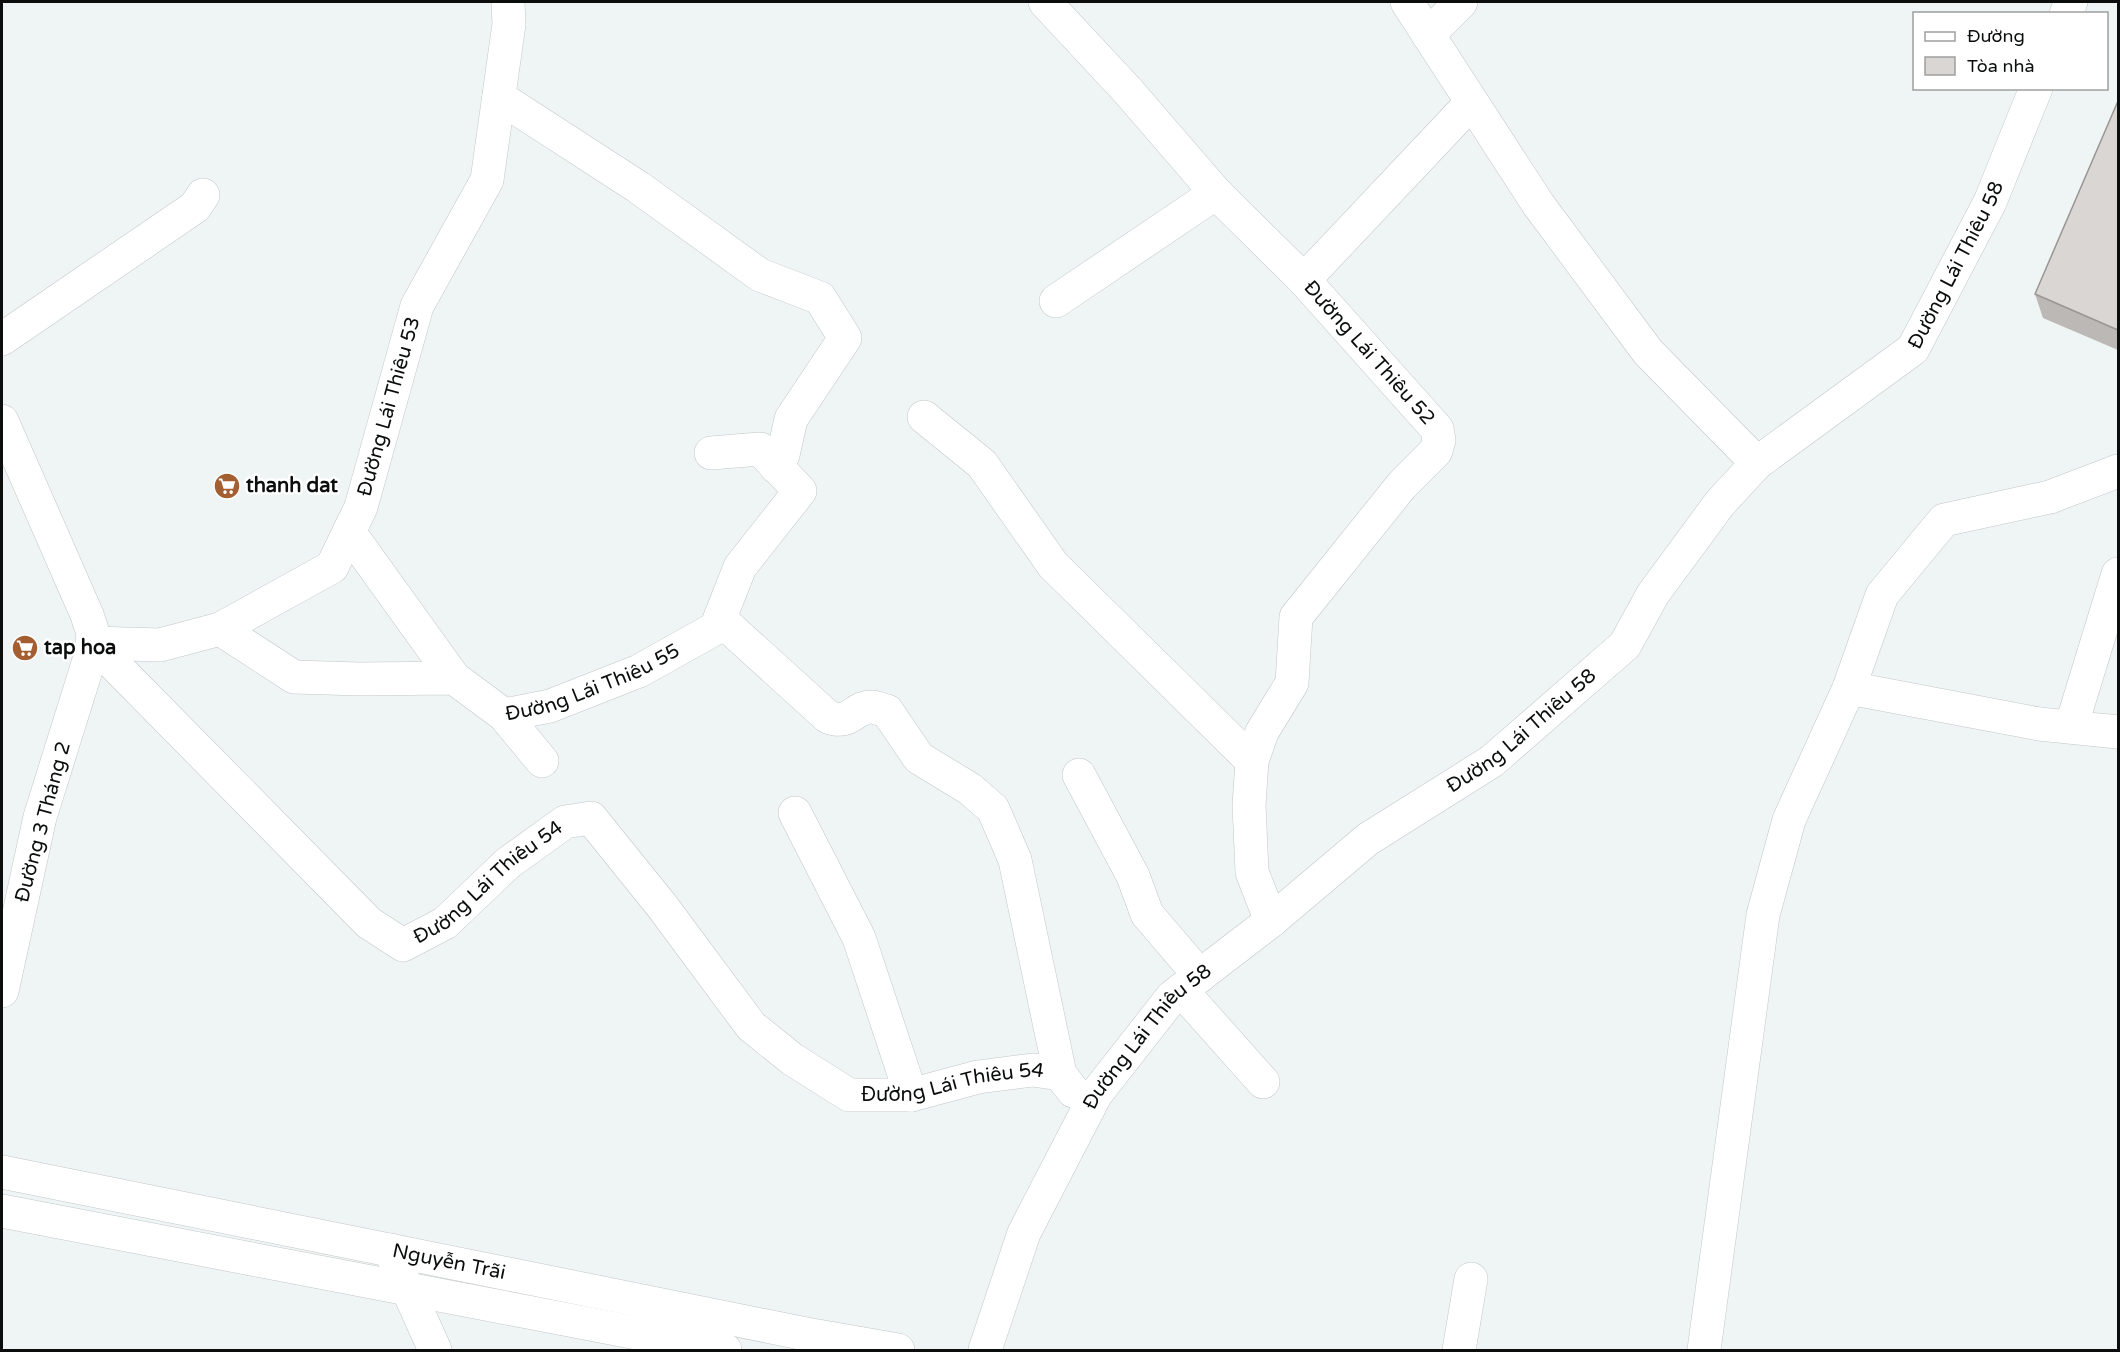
<svg xmlns="http://www.w3.org/2000/svg" width="2120" height="1352" viewBox="0 0 2120 1352" font-family="'Varela Round',sans-serif">
  <rect width="100%" height="100%" fill="#eff4f4"/>
  <g fill="none" stroke-linecap="round" stroke-linejoin="round">
    <defs>
      <g id="minor">
        <path id="s1" d="M1045 2 1128 91 1216 193 1304 280 1437 429 1439 440 1436 451 1402 485 1296 617 1292 683 1262 732 1252 761 1249 805 1252 872 1271 921"/>
        <path d="M1407 2 1538 204 1648 352 1757 463"/>
        <path d="M2066 14 2071 2"/>
        <path d="M1428 35 1461 2"/>
        <path d="M499 97 638 187 760 275 820 298 845 338 791 419 783 455 776 467"/>
        <path d="M1304 280 1471 103"/>
        <path d="M1056 301 1216 193"/>
        <path d="M2 339 195 207 203 195"/>
        <path d="M924 417 982 464 1053 565 1252 761"/>
        <path d="M2 421 87 615 93 633 91 654 40 817 2 991"/>
        <path d="M2118 471 2050 497 1944 520 1882 595 1849 688 2039 724 2118 732"/>
        <path d="M349 532 454 678"/>
        <path d="M720 619 828 717C852 726 853 706 873 707 877 708 882 710 887 711L919 758 970 789 993 809 1015 860 1060 1074 1073 1091"/>
        <path id="s2" d="M220 629 294 677 360 679 454 678 504 715 550 706 639 671 716 628 740 567 800 491 760 449 711 453"/>
        <path id="s3" d="M93 643 369 923 403 945 445 923 508 863 565 822 591 818 662 906 751 1026 792 1059 849 1095H911L978 1077 1033 1070 1060 1074"/>
        <path id="s4" d="M93 643 160 645 220 629 332 567 361 507 417 306 487 180 509 24 508 2"/>
        <path d="M504 715 542 761"/>
        <path d="M2071 727 2118 574"/>
        <path d="M1079 775 1133 876 1147 914 1200 976"/>
        <path d="M795 813 859 938 911 1095"/>
        <path d="M1181 990 1263 1082"/>
        <path d="M390 1250 435 1350"/>
        <path id="s5" d="M985 1350 1024 1233 1096 1094 1172 997 1271 921 1368 839 1492 761 1625 645 1653 594 1720 503 1757 463 1913 349 1990 202 2036 88"/>
        <path d="M1459 1350 1471 1279"/>
        <path d="M1704 1350 1763 915 1789 820 1849 688"/>
      </g>
      <g id="major">
        <path id="s6" d="M2 1172 806 1334 898 1350"/>
        <path d="M2 1211 725 1350"/>
      </g>
    </defs>
    <use href="#minor" stroke="#c2c7c7" stroke-width="34"/>
    <use href="#major" stroke="#c2c7c7" stroke-width="34"/>
    <use href="#minor" stroke="#fff" stroke-width="33"/>
    <use href="#major" stroke="#fff" stroke-width="33"/>
  </g>
  <path fill="#bbb8b5" d="M2118 101V350L2043 318 2035 294Z"/>
  <path fill="#dad6d3" stroke="#999694" stroke-width="1.5" d="M2118 101V330L2035 294Z"/>
  <defs>
    <symbol id="supermarket-disc" viewBox="-11 -11 22 22"><circle r="9.5" fill="#a35f31" stroke="#fff"/><path d="M-6-5.5h2.5l.6 2H6L4.5 2H-2.5L-4.4-4H-6ZM-1.5 3.2a1.3 1.3 0 1 0 .1 0ZM3 3.2a1.3 1.3 0 1 0 .1 0Z" fill="#fff"/></symbol>
  </defs>
  <g fill-rule="evenodd">
    <use href="#supermarket-disc" x="212" y="471" width="30" height="30"/>
    <use href="#supermarket-disc" x="10" y="633" width="30" height="30"/>
  </g>
  <g text-anchor="middle" dominant-baseline="central" stroke-width="5" stroke-linejoin="round" paint-order="stroke">
    <g font-size="20" fill="#0c0e0e" stroke="#fff">
      <text stroke="none"><textPath href="#s5" startOffset="1491">Đường Lái Thiêu 58</textPath></text>
      <text stroke="none"><textPath href="#s1" startOffset="478">Đường Lái Thiêu 52</textPath></text>
      <text stroke="none"><textPath href="#s4" startOffset="428">Đường Lái Thiêu 53</textPath></text>
      <text stroke="none"><textPath href="#s2" startOffset="405">Đường Lái Thiêu 55</textPath></text>
      <text stroke="none"><textPath href="#s5" startOffset="843">Đường Lái Thiêu 58</textPath></text>
      <text transform="translate(43 822) rotate(-75)">Đường 3 Tháng 2</text>
      <text stroke="none"><textPath href="#s3" startOffset="540">Đường Lái Thiêu 54</textPath></text>
      <text stroke="none"><textPath href="#s5" startOffset="357">Đường Lái Thiêu 58</textPath></text>
      <text stroke="none"><textPath href="#s3" startOffset="1152">Đường Lái Thiêu 54</textPath></text>
      <text stroke="none"><textPath href="#s6" startOffset="456">Nguyễn Trãi</textPath></text>
    </g>
    <g font-size="20" font-weight="bold" fill="#0c0e0e" stroke="#fff" text-anchor="start">
      <text x="246" y="486">thanh dat</text>
      <text x="44" y="648">tap hoa</text>
    </g>
  </g>
  <rect width="2120" height="1352" fill="none" stroke="#0c0e0e" stroke-width="6"/>
  <rect x="1913" y="12" width="195" height="78" fill="#ffffff" stroke="#9e9f9f" stroke-width="1.5"/>
  <rect x="1925" y="32" width="30" height="9" fill="#ffffff" stroke="#9e9f9f" stroke-width="1.5"/>
  <text x="1967" y="42" font-size="18" fill="#0c0e0e">Đường</text>
  <rect x="1925" y="57" width="30" height="18" fill="#dad6d3" stroke="#9e9f9f" stroke-width="1.5"/>
  <text x="1967" y="72" font-size="18" fill="#0c0e0e">Tòa nhà</text>
</svg>
